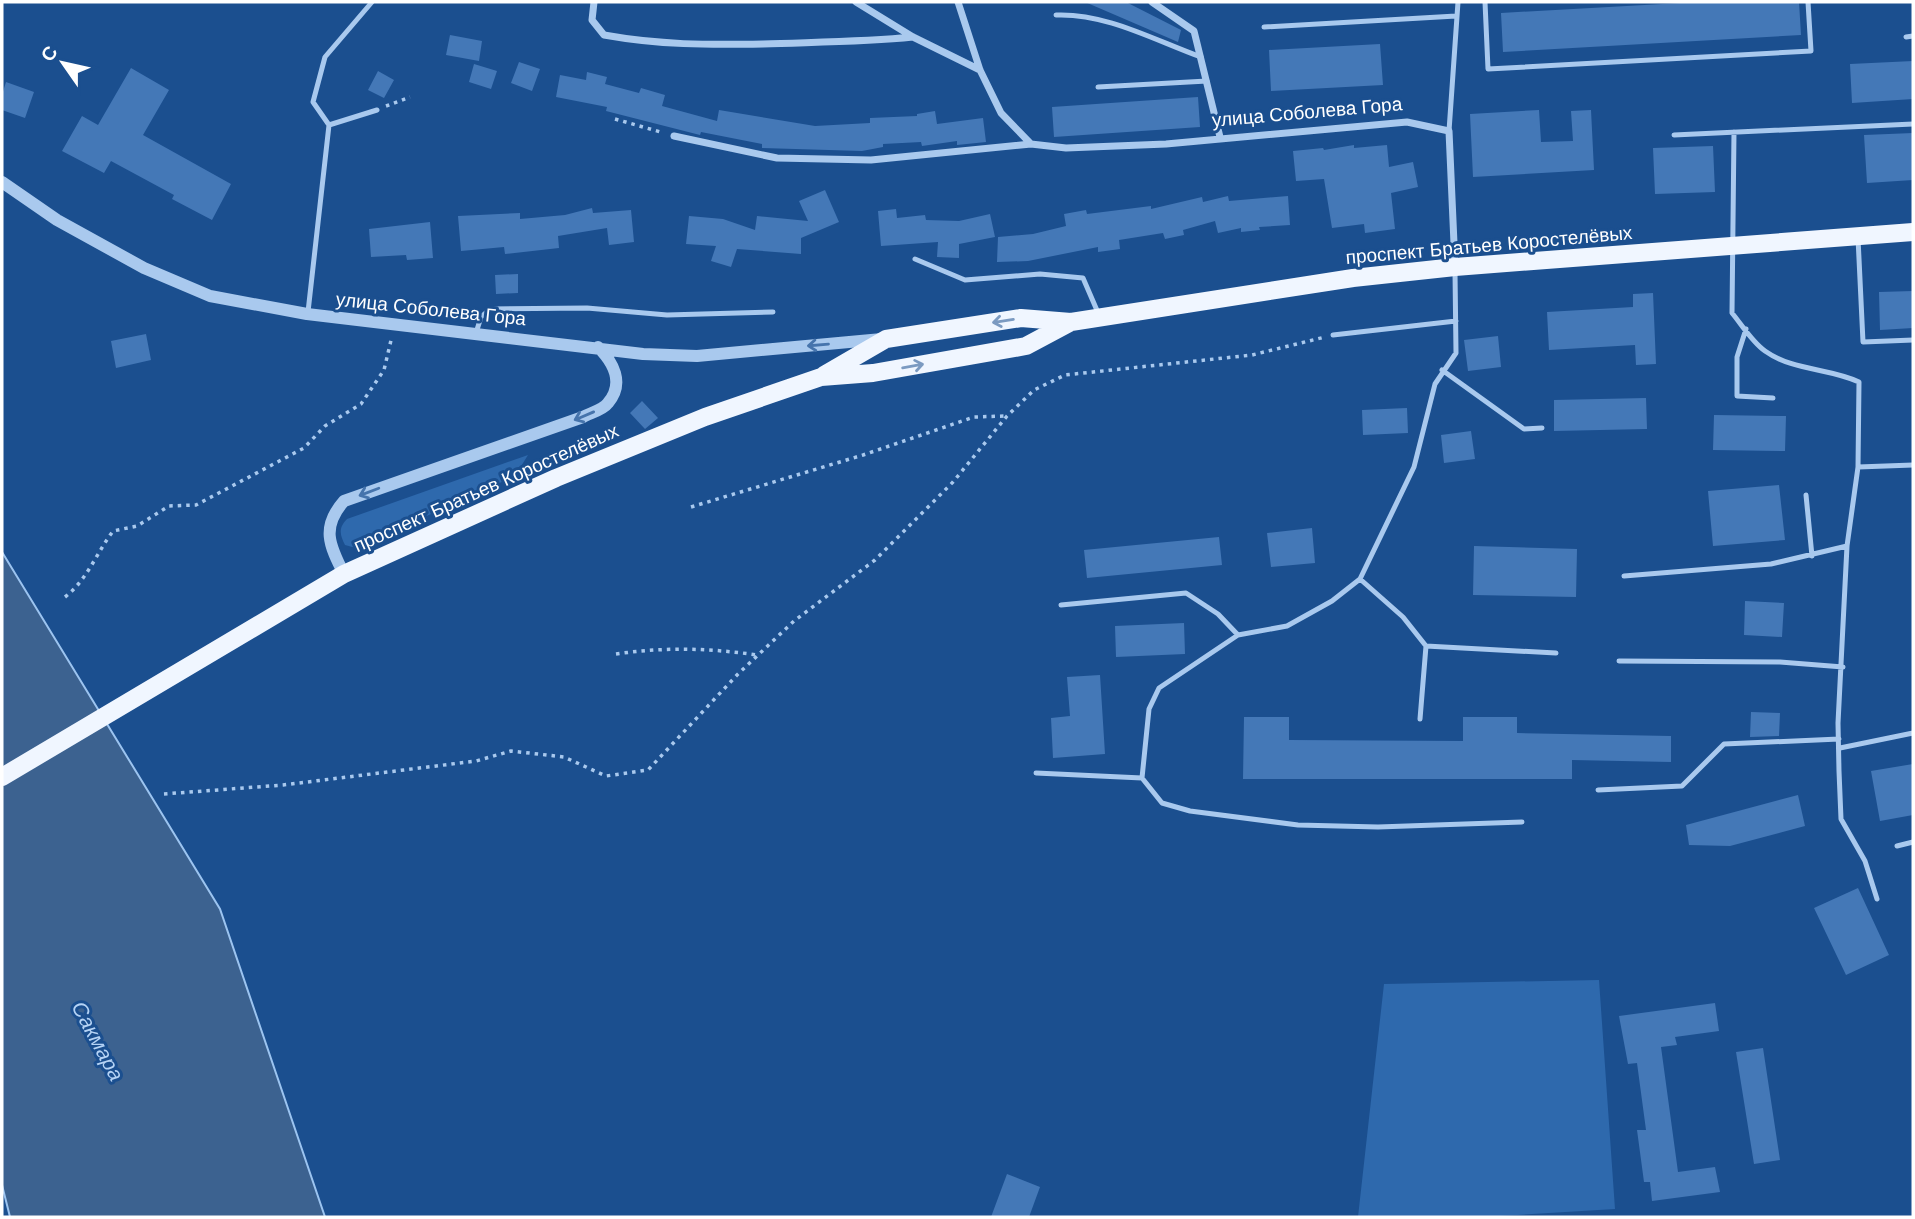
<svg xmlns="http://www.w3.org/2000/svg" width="1915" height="1219" viewBox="0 0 1915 1219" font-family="Arial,sans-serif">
  <rect width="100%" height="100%" fill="#1b4f8f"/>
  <path fill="#2e69ad" d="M528 455 515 476 356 548 345 545C340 535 338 528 347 519Z
    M1599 980 1615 1209 1484 1217H1358L1384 984Z"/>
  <path fill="#3c6290" stroke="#9cc4f0" stroke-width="2" d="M2 552 220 909 325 1217H10L2 1185Z"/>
  <path fill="#4478b7" d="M1085 2H1126L1181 30 1178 42Z
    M1698 2H1799L1801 35 1503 52 1501 13Z
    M450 35 482 41 479 61 446 55Z
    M1380 44 1383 85 1271 91 1269 50Z
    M1913 61V99L1852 103 1850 64Z
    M519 62 540 69 532 91 511 83Z
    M474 64 497 71 491 89 469 82Z
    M131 68 169 90 143 135 231 184 212 220 172 199 174 195 111 161 104 173 62 151 82 116 98 125Z
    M378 71 394 80 384 98 368 90Z
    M587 72 607 77 605 84 639 93 641 88 665 95 662 106 717 121 719 110 815 126 870 123V118L917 116V114L935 111 937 124 983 118 986 142 957 145V141L922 146 921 142 883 144V147L862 151 762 148V144L701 132 700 135 606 111 607 107 556 97 560 75 586 80Z
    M6 82 34 92 25 118 2 110V95Z
    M1198 97 1200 127 1054 137 1052 107Z
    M1539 110 1541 142 1573 141 1571 111 1591 110 1594 170 1473 177 1470 114Z
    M1913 133V180L1867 183 1864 135Z
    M1354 145V148L1387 145 1389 167 1413 162 1418 187 1391 193 1395 229 1365 233 1364 224 1332 228 1324 179 1296 181 1293 151 1323 148 1324 150Z
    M1713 146 1715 192 1655 194 1653 148Z
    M825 190 839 222 801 238V254L737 249 731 267 711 261 716 246 686 244 689 216 723 219 755 230 757 216 808 221 799 201Z
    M1228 196 1229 201 1288 196 1290 225 1259 227 1260 230 1241 232V228L1218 233 1215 221 1183 230 1184 235 1165 239 1163 233 1119 240 1120 249 1098 252V247L1028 261 997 262 998 237 1033 234 1066 226 1064 214 1086 210 1087 214 1151 206V209L1202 197 1203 202Z
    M592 208 593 213 631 210 634 242 609 245 607 228 558 236 559 248 505 254 504 247 461 251 458 216 520 213V219L565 215Z
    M896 209 897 218 925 215 926 220 959 221 990 214 995 237 959 244V258L937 257 938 242 881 246 878 211Z
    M430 222 433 258 407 260 406 255 371 257 369 229Z
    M518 274V293L496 294 495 275Z
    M1913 291V328L1880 330 1879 292Z
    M1653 293 1656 364 1636 365 1635 345 1549 350 1547 312 1633 307V294Z
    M146 334 151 360 116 368 111 341Z
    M1498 336 1501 367 1468 371 1464 340Z
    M1646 398 1647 429 1554 431V400Z
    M642 401 658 418 645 429 630 413Z
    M1407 408 1408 433 1363 435 1362 410Z
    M1714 415 1786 416 1785 451 1713 450Z
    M1471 431 1475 459 1444 463 1441 435Z
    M1779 485 1785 540 1713 546 1708 491Z
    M1312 528 1315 563 1271 567 1267 533Z
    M1219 537 1222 565 1087 578 1084 550Z
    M1474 546 1577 549 1576 597 1473 595Z
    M1745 601 1784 603 1782 637 1744 635Z
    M1184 623 1185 654 1116 657 1115 626Z
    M1100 675 1105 754 1053 758 1051 718 1070 716 1067 677Z
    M1751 712 1780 713 1779 736 1750 737Z
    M1244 717H1289V740L1463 741V717H1517V733L1671 736V762L1572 760V779H1243Z
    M1913 764V815L1880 821 1871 771Z
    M1798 795 1805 826 1730 846 1689 845 1686 825Z
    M1858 888 1889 955 1846 975 1814 908Z
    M1715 1003 1719 1031 1675 1037 1677 1045 1661 1047 1678 1172 1715 1167 1720 1192 1652 1201 1650 1182H1644L1637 1130H1646L1637 1063 1628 1064 1619 1016Z
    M1763 1048 1780 1160 1754 1164 1736 1052Z
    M1007 1174 1040 1187 1029 1217H991Z"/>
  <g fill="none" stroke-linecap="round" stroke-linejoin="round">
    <path stroke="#a9c9ee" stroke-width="3.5" stroke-dasharray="3.5 5" stroke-linecap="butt" d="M386 106 410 97
      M615 119 664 133
      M691 507 863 455 974 417 1007 416
      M65 597C87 580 96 554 113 531L137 526 169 506 196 505 304 448 325 426 361 404 384 370 392 336
      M616 654C664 647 709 648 757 655
      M164 794 283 785 476 761 511 751 564 757 606 776 648 770 738 674 794 621 875 560 953 482 1007 416 1034 390 1065 375 1252 355 1325 337"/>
    <path stroke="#a9c9ee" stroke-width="5" d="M1485 2 1488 69 1811 51 1808 2
      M1056 15C1106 13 1154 40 1201 57
      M1264 27 1456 16
      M1906 37 1913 36
      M1098 87 1207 81
      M329 125 313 102 325 57 372 2
      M1449 131 1458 2
      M1734 132 1732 313C1742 325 1752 342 1765 351 1793 371 1829 368 1859 382L1858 467 1847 546 1838 723 1839 771 1841 819 1865 861 1877 899
      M1674 135 1913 124
      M1858 238 1863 342 1913 340
      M915 259 965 280 1040 274 1083 278 1099 315
      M308 312 329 125 377 110
      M1746 329 1737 357V396L1773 398
      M476 333 481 317 490 309 587 308 667 315 773 312
      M1333 335 1456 321
      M1442 370 1524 429 1542 428
      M1858 467 1913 465
      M1806 495 1812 556
      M1624 576 1771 564 1847 546
      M1360 579 1403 617 1426 646 1556 653
      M1061 605 1186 593 1218 614 1238 635
      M1619 661 1780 662 1843 667
      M1420 719 1426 646
      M1840 748 1913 733
      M1036 773 1142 778 1149 709 1159 688 1238 635 1287 626 1332 601 1360 579 1414 467 1435 384 1456 353 1455 272
      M1142 778 1162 803 1190 811 1298 825 1378 827 1522 822
      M1598 790 1682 786 1724 744 1839 739
      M1897 846 1913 842"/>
    <path stroke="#a9c9ee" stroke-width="7" d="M594 2 592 20 604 35C660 45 707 45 763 44 814 42 863 42 913 37
      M856 2 913 37 980 70
      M958 2 980 70 1001 113 1031 144
      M1152 2 1194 31 1220 137
      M674 136 777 158 871 160 1031 144 1066 148 1166 144 1407 122 1449 131 1455 266"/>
    <path stroke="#a9c9ee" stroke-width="12" d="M2 182 57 220 144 268 210 296 307 314 643 354 697 356 882 339
      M344 574C329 545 321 527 344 501L583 417C590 413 603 410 608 403 625 383 613 362 598 347"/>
    <path stroke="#f0f6ff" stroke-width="18" d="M824 375 886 339 1021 318 1071 322 1353 278 1455 267 1913 232
      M2 777 344 574 556 478 705 417 821 377 873 373 1026 346 1071 322"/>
  </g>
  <defs><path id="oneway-shaft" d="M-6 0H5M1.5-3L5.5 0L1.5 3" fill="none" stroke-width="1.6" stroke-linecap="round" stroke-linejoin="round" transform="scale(1.75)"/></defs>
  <g stroke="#7b9ac1">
    <use href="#oneway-shaft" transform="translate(1003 321) rotate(171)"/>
    <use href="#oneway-shaft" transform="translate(913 366) rotate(-10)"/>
  </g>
  <g stroke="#4674ac">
    <use href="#oneway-shaft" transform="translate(818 345) rotate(175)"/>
    <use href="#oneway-shaft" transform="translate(584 416) rotate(157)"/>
    <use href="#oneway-shaft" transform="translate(369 492) rotate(159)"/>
  </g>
  <g text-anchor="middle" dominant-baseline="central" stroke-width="6" stroke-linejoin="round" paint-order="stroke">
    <g font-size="19" fill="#fff" stroke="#1b4f8f">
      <text transform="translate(1307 112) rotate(-5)">улица Соболева Гора</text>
      <text transform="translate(1489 245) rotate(-5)">проспект Братьев Коростелёвых</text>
      <text transform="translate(431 309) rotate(6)">улица Соболева Гора</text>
      <text transform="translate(486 488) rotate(-24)">проспект Братьев Коростелёвых</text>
    </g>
    <g font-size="21" font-style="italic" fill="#b5d3f5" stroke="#1b4f8f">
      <text transform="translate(98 1041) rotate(62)">Сакмара</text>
    </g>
  </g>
  <rect width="1915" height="1219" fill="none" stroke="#ffffff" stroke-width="7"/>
  <g transform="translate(63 63) rotate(304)" stroke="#1b4f8f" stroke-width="5" paint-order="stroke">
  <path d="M0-5L12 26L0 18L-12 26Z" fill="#ffffff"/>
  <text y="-10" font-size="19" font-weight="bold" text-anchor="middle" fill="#ffffff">С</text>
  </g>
</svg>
